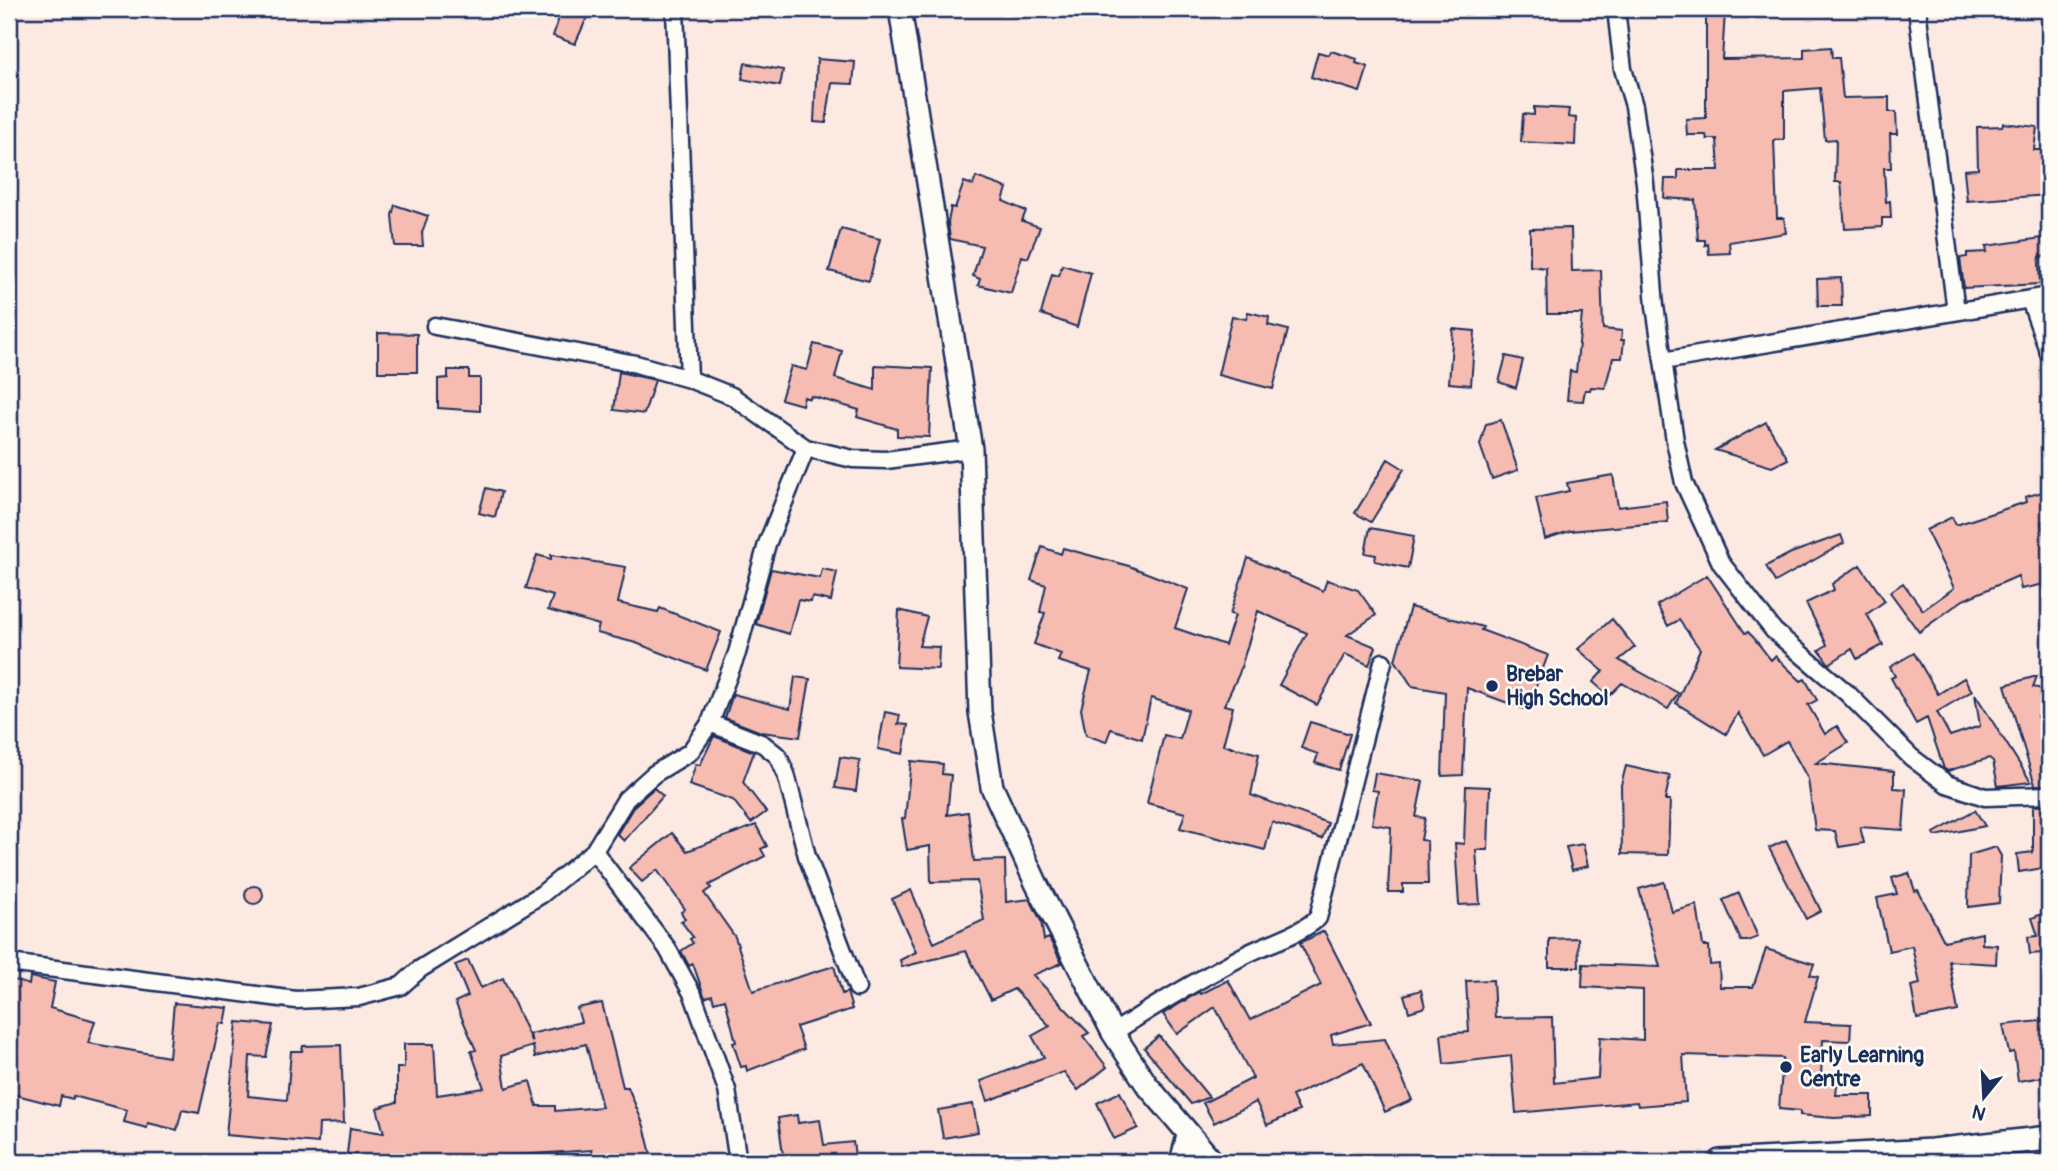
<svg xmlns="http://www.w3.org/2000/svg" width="2058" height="1171" viewBox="0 0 2058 1171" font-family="Pangolin,sans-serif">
  <rect width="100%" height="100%" fill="#fbe9e2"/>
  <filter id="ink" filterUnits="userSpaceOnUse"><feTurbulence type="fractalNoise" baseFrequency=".0143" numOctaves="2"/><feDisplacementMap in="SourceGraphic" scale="14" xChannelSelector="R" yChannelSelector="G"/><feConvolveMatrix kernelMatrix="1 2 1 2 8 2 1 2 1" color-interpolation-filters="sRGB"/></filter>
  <g filter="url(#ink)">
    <path fill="#f6bcb1" stroke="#1b2f5e" stroke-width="2" fill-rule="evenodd" d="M562 9H591L575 44 553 36Z
      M1706 11 1725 12 1722 59 1804 58V49L1831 47 1832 58H1839L1843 98 1889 97V112H1896L1897 134H1890L1891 168H1884L1886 202 1890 201 1891 218H1882V227L1845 229 1841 182H1835L1836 139 1825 140 1820 88 1784 91V140H1774L1777 218H1784L1786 233 1729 242 1730 253 1709 254 1708 244 1705 245V240H1698L1695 200 1664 198 1665 179H1678V170H1719L1717 139H1707L1706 135H1687L1686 119 1706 118Z
      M1331 51 1357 59 1356 63 1368 67 1360 92 1311 77 1318 52 1329 55Z
      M817 59 855 62 853 84 832 83 826 123 814 122Z
      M745 63 783 70 780 86 742 79Z
      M1534 107 1569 109 1568 117 1576 118 1575 145 1521 142 1523 114 1534 115Z
      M2003 123 2037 127 2034 150H2049V195L1967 201 1964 170 1978 169 1977 127 2002 126Z
      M976 177 1007 188 1003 201 1026 211 1022 221 1040 227 1028 258 1022 256 1011 293 978 285 980 279 973 276 982 246 950 239 948 222 951 207 955 208 964 182 973 185Z
      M395 205 428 216 422 233 423 246H395L392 215Z
      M1571 228 1572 271 1601 270 1603 329 1622 331 1621 340H1624L1622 358H1613L1605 388 1591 387 1590 390H1585L1583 401 1567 400 1570 371 1576 372 1582 314H1547L1546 268 1530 266V229Z
      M841 229 880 239 869 281 829 271Z
      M2049 237V256L2040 257 2039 263 2040 284 1964 288 1960 258 1967 257V253L1987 252 1986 246Z
      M1062 265 1091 273 1077 327 1041 314 1052 274 1059 276Z
      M1841 278 1842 306H1818L1817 279Z
      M1248 312 1269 317 1268 325 1288 330 1273 389 1218 375 1232 316 1246 319Z
      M1453 329 1475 331 1471 385 1449 383Z
      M378 333 417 334V372H378Z
      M814 344 842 351 835 378 875 390V365L932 368 929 437 897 436V429L857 417 859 410 811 396 810 399 804 397 802 405 781 399 791 366 807 370Z
      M1506 356 1523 360 1516 388 1499 382Z
      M448 370H469V378H480V411L438 408V379L448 378Z
      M619 372 655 380 644 414 614 410Z
      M1501 420 1518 470 1492 479 1480 445 1486 424Z
      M1766 422 1788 459 1772 467 1715 450Z
      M1388 459 1404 469 1371 522 1355 513Z
      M1613 475 1618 507 1666 501 1668 522 1570 531 1545 539 1536 498 1569 491 1567 483Z
      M486 488 501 492 495 517 479 513Z
      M2049 490V520L2041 522 2049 549V583L2021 589 2018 576 1963 600 1919 632 1890 592 1903 583 1923 610 1954 588 1926 530 1952 517 1956 525 2026 502 2025 497Z
      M1370 528 1414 536 1408 568 1375 561 1376 555 1365 553Z
      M1841 535 1844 543 1775 582 1766 566 1791 553Z
      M1042 547 1061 554 1063 548 1129 566 1188 589 1175 628 1225 645 1235 615 1230 614 1248 558 1323 591 1327 580 1358 590 1376 615 1347 635 1376 647 1369 665 1345 654 1317 705 1279 685 1307 633 1258 611 1239 674 1224 705 1233 707 1223 745 1259 754 1251 795 1328 823 1322 839 1272 822 1265 850 1180 828 1185 813 1147 803 1164 735 1180 739 1188 710 1151 698 1142 739 1111 729 1106 742 1086 735 1081 709 1091 671 1058 661 1061 654 1034 644 1045 613 1040 612 1046 585 1031 580Z
      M537 555 551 559V555L626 567 618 603 658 612 660 608 721 632 706 670 636 643 597 633 599 625 548 610 553 596 526 588Z
      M1860 565 1885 601 1867 614 1883 645 1857 659 1852 649 1829 664 1819 650 1827 645 1806 603 1834 590 1832 584Z
      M771 569 820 578 822 569 837 572 831 601 812 597 811 602 798 600 789 634 756 624Z
      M1707 575 1745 633 1748 632 1753 637 1771 660 1775 656 1801 681 1805 679 1817 700 1808 705 1825 734 1837 726 1848 743 1816 763 1894 771V788L1906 789 1903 830 1860 827 1864 843 1839 847 1835 831 1815 830 1808 779 1787 741 1763 755 1738 713 1726 734 1676 703 1700 649 1679 620 1668 626 1657 605Z
      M1410 607 1483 627 1481 630 1548 655 1527 710 1467 688 1463 775 1442 776 1445 692 1412 686 1395 660Z
      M899 610 927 617 919 646 939 647 938 669 896 667Z
      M1612 619 1635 647 1619 660 1678 693 1668 709 1622 683 1609 696 1593 682 1603 671 1578 649Z
      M1914 653 1938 694 1964 678 1972 691 1937 712 1950 736 1980 726 1975 694 2031 782 1998 786 1993 761 1989 758 1948 771 1944 769 1927 718 1916 724 1891 678 1895 676 1890 667Z
      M2037 676 2033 687 2047 690 2041 716H2037L2049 754V785H2035L2005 685Z
      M795 677 810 679 800 737 761 732 725 718 733 694 790 709Z
      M885 712 900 715 898 724 908 725 903 754 878 749Z
      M1310 722 1350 734 1339 770 1315 763 1318 754 1301 748Z
      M714 736 754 752 743 782 766 812 751 823 733 800 689 785 696 764 700 765Z
      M840 757 860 760 856 791 835 788Z
      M911 761 943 764 942 774 951 775 947 815 968 812 974 861 1005 860 1006 902 1030 899 1041 921 1044 940 1049 938 1062 963 1033 975 1089 1033 1083 1036 1107 1067 1078 1090 1064 1072 988 1101 981 1081 1044 1057 1032 1036 1050 1026 1014 989 991 1000 966 951 902 967 900 960 916 952 892 899 911 890 934 943 984 920 977 881 931 882 930 846 907 850 902 819 905 818Z
      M1626 766 1670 776 1665 800H1670L1668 855 1622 854 1621 785Z
      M1375 773 1423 781 1416 817 1425 818 1421 840 1427 841 1428 884H1403V892H1388L1391 827 1372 824 1378 791 1372 790Z
      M1466 786 1490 787 1488 850H1476L1480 904 1459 905 1455 843 1464 844Z
      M654 788 663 796 624 841 617 834 634 806Z
      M2049 805V867L2019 872 2017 854 2033 852V806Z
      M1975 810 1985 826 1936 836 1934 833Z
      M756 825 767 846 761 849 765 856 709 885 711 888 704 893 735 937 753 991 834 966 842 994 847 992 852 1009 796 1027 804 1049 747 1071 746 1066 741 1067 733 1043 736 1042 725 999 714 1002 712 995 705 998 693 964 689 966 681 951 693 943 690 939 693 937 681 921 685 919 681 912 685 909 657 870 642 882 629 868 672 833 687 851Z
      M1786 840 1821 911 1806 919 1769 848Z
      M1583 844 1588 866 1572 870 1566 847Z
      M1996 847 2001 856 1999 903 1968 907 1969 855Z
      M1909 873 1915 891 1918 890 1944 941 1982 933V944L1997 945 1996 964 1949 961 1958 1011 1917 1019 1911 986 1920 984 1912 946 1889 951 1877 898 1897 894 1892 878Z
      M1664 882 1672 912 1697 905 1703 946H1709L1710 965 1719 964 1720 987H1753L1766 949 1814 964 1810 975 1818 977 1805 1022 1851 1024 1850 1041 1823 1040 1821 1075 1838 1076 1836 1095H1872V1116L1834 1118 1800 1115V1111L1779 1109 1783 1058 1683 1055 1686 1102 1638 1106 1637 1102 1516 1113 1511 1056 1444 1064 1441 1034 1469 1032 1466 981 1493 980 1495 1018 1552 1017 1554 1083 1598 1078 1600 1037 1643 1040V990L1582 987 1583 964 1660 967 1639 889Z
      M245 895a9 9 0 1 1 18 0a9 9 0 1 1-18 0Z
      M1739 893 1758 937 1748 941H1741L1723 900Z
      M2049 911V960L2045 961 2043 953 2030 954 2028 937 2038 936 2032 918Z
      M1324 931 1371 1023 1331 1035 1333 1044 1385 1039 1412 1100 1385 1112 1363 1063 1292 1096 1299 1111 1267 1125 1256 1102 1214 1123 1203 1103 1253 1078 1215 1007 1177 1034 1163 1014 1199 992 1201 994 1228 980 1250 1020 1321 985 1300 943Z
      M1578 938 1579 967H1549V939Z
      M468 960 481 988 503 978 532 1043 530 1034 581 1022 577 1008 602 1003 623 1087H628L644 1126 653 1162H594L592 1150 473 1158 389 1157 388 1160 347 1154 350 1128 384 1133 377 1108 397 1102V1068H404V1044H434L437 1095 484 1088 471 1051 476 1050 455 1002 468 996 455 965ZM586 1044 602 1107 555 1111V1106H537L530 1081 506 1088 501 1056 533 1046 535 1057Z
      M30 977 55 982 50 1008 95 1021 88 1043 169 1057 174 1003 228 1008 225 1024 220 1023 199 1113 182 1110 177 1130 148 1123 147 1128 124 1122 127 1110 73 1096V1099L61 1096 59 1106 9 1093V978L29 985Z
      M1421 990 1425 1007 1409 1012 1404 995Z
      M2049 1020V1076L2018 1081 2014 1052 2009 1053 2003 1025Z
      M237 1022 273 1025 266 1057 250 1056 248 1096 287 1100 291 1051H302L303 1046 341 1045 344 1123 319 1124 318 1143 226 1135Z
      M1159 1036 1209 1097 1191 1104 1144 1048Z
      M1120 1092 1138 1128 1114 1139 1097 1103Z
      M973 1104 978 1132 943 1138 938 1110Z
      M797 1115 798 1123 820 1120 824 1145 853 1142 856 1162H784L778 1118Z"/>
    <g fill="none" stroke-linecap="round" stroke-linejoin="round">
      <defs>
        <path id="minor" d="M675 9 689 379
          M1616 9 1623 69 1634 106 1645 183 1655 306 1675 441 1684 483 1721 563 1774 631 1848 694 1911 757 1947 784 1985 797 2049 795
          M1917 9 1956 311
          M2030 300 2049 353
          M435 326 636 364 689 379 732 396 806 448
          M1663 361 2049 296
          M710 723 763 744 778 756 786 774 807 856 857 988
          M594 851 667 948 693 995 727 1090 738 1162
          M9 963 296 1000 359 997 401 986 420 969 542 894 594 851 626 799 654 774 690 752 710 723 737 653 767 544 806 448 853 459 886 460 971 449
          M1113 1033C1156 1004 1200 979 1245 955 1270 942 1297 936 1318 918L1383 662"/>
        <path id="tertiary" d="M900 9 971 449 980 712 992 787 1037 885 1113 1033 1147 1085 1213 1162
          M1181 1162 1188 1136"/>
        <path id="secondary" d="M1720 1162 1932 1151 2049 1138"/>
      </defs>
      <use href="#minor" stroke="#1b2f5e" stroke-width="21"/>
      <use href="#tertiary" stroke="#1b2f5e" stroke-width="26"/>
      <use href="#secondary" stroke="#1b2f5e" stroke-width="28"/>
      <use href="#minor" stroke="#fdfcf7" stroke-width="16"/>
      <use href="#tertiary" stroke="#fdfcf7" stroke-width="21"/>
      <use href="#secondary" stroke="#fdfcf7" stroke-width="23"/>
    </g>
  </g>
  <g fill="#1b2f5e" stroke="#fdfcf7" stroke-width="2.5">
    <circle cx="1492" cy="686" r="7"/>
    <circle cx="1786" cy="1067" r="7"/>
  </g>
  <g text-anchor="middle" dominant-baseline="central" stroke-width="5" stroke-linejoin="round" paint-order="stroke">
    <g font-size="21" font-weight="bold" fill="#1b2f5e" stroke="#fdfcf7" text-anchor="start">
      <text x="1506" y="674">Brebar<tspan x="1506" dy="24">High School</tspan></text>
      <text x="1800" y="1055">Early Learning<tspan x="1800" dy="24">Centre</tspan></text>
    </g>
  </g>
  <rect width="2058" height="1171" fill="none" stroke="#fdfcf7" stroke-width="35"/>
  <rect x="18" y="18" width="2023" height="1136" fill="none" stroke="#1b2f5e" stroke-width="2.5" filter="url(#ink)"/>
  <g transform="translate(1984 1097) rotate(198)" stroke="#fdfcf7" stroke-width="5" paint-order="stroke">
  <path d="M0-5L12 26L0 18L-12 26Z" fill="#1b2f5e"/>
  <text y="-10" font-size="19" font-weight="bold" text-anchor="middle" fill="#1b2f5e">N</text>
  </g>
</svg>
